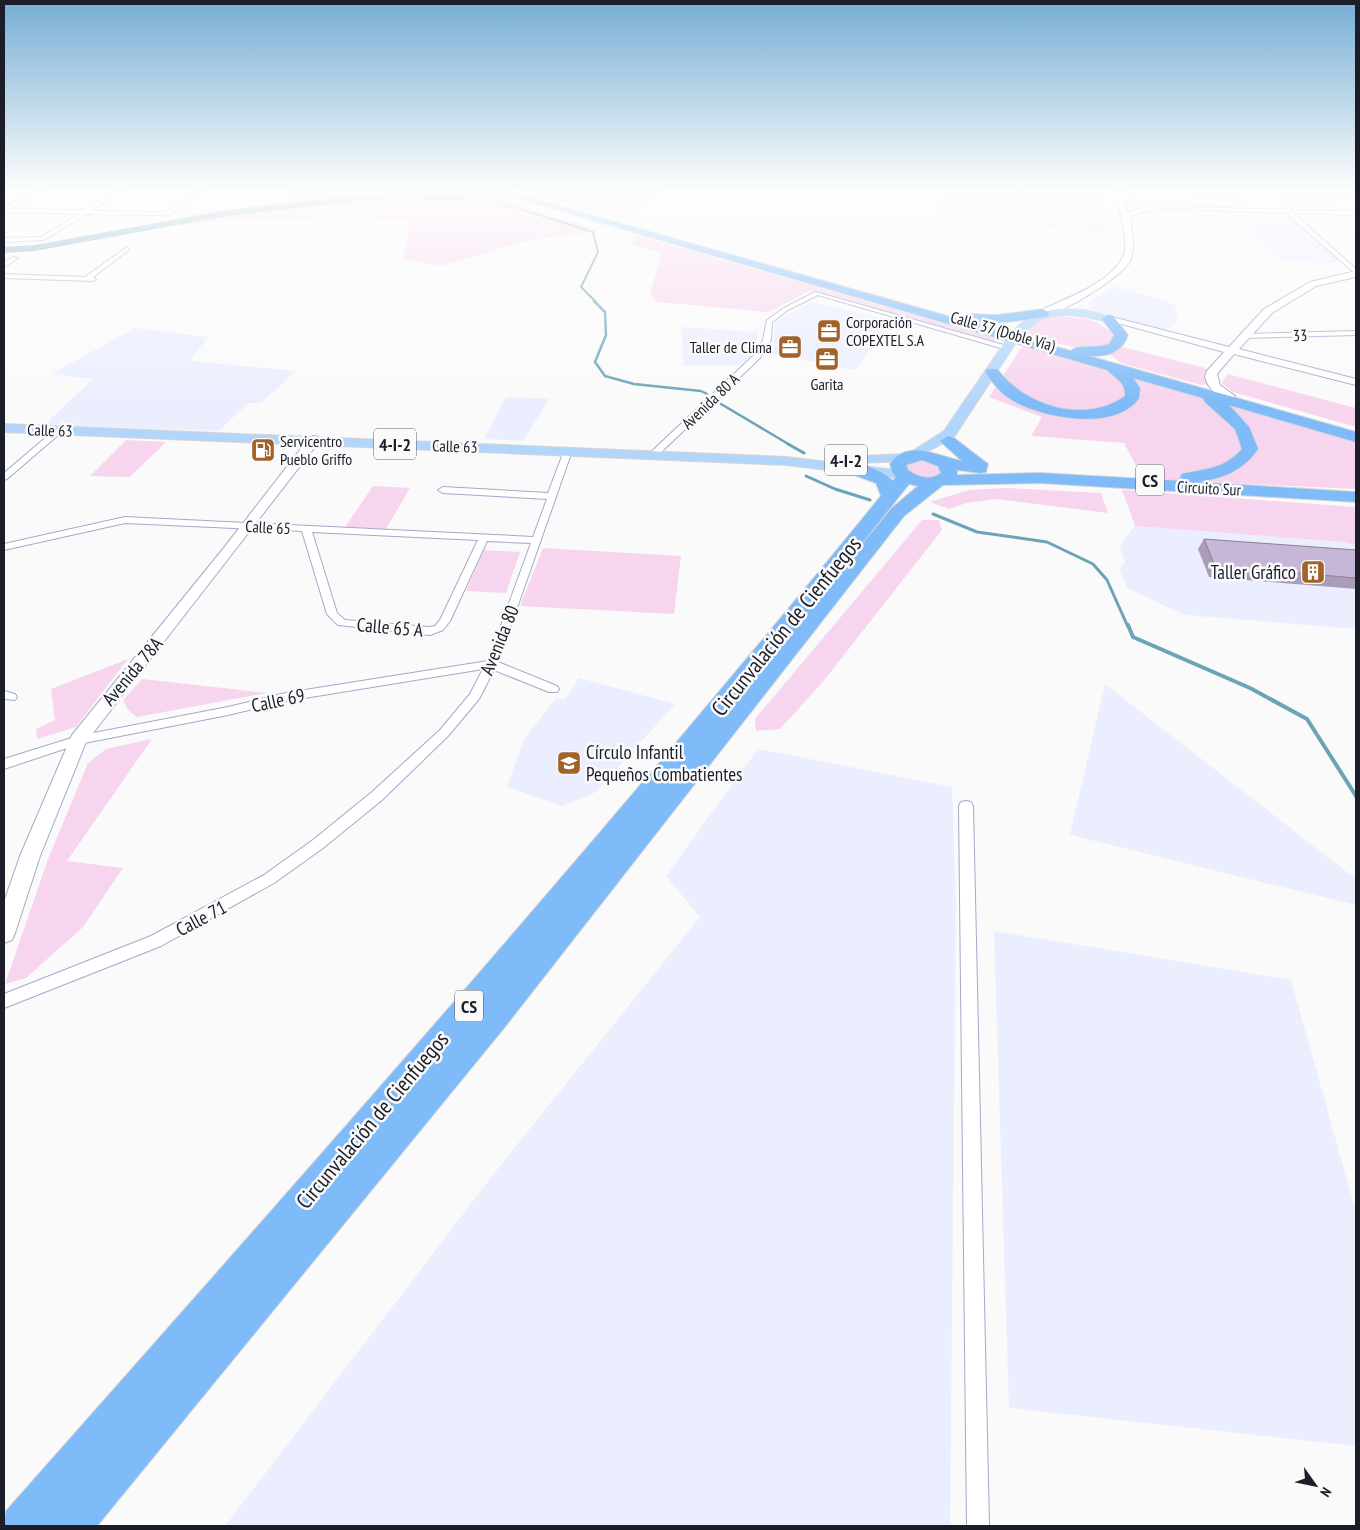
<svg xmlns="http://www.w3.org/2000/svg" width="1360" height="1530" viewBox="0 0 1360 1530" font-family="'PT Sans Narrow',sans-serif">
  <rect width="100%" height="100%" fill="#fafafa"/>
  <path fill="#eaeeff" d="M943 190H1102L1113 234 937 217Z
    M1145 190H1244L1247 198 1241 201 1147 198Z
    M1268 190H1339L1352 196 1280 201Z
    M1233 213 1288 215 1344 263 1282 262Z
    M1114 286 1167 301 1175 306 1177 314 1176 322 1165 331 1094 314 1088 303Z
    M812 302 890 320 855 370 774 354V322Z
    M681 327 758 332 754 354 740 365 684 366Z
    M135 328 208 337 190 361 296 371 261 403H248L219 431 44 425 93 379 52 374Z
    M506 397 549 399 523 441 484 439Z
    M1135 526 1343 542 1356 545V629L1185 615 1127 588 1119 569 1125 563 1120 546Z
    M579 678 675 704 596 792 562 806 507 787 524 739 556 698 565 700Z
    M1105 684 1356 879V905L1070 835Z
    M758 749 952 787 956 902 950 1526H225L496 1171 700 917 666 876Z
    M994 931 1291 980 1356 1212V1446L1009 1408Z"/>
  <path fill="#f8d5ef" d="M289 190H420L356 199 368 201 417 195 429 202 463 200 465 195 478 190H512L497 197 592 228 581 234 530 240 441 266 403 259 410 221 364 217 236 220 178 226 177 224 180 217 287 202Z
    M519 190H665L622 219Z
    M636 235 997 339 994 343 813 291 806 293 769 312 657 302 650 294 662 253 631 245Z
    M1061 316 1087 319 1098 323 1112 332 1113 338C1100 359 1046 341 1026 334 1035 322 1047 317 1061 316Z
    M1023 345 1356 442V489L1143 479 1124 443 1031 436 1042 417 989 397Z
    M1123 347 1209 369 1206 376 1209 384 1201 385 1121 363 1112 356 1103 354Z
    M1228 374 1356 408V427L1233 392 1222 383Z
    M126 440 166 442 130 477 90 476Z
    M917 459 935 461 943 474 928 479 910 474 905 465Z
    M373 486 410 488 386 529 345 527Z
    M1007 488 1101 493 1108 513 997 499 966 503 949 509 930 502 969 490Z
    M1122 490 1356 507V545L1343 542 1135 526Z
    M922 520H939L942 530 822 683 780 729 756 731 755 719Z
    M543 548 681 556 674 614 520 606Z
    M484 550 520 552 506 593 466 591Z
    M128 659 76 727 37 739 36 729 55 720 51 689Z
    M142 679 267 693 137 717 128 710 123 700Z
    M152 739 67 861 123 868 83 927 26 978 5 984 48 859 88 763 106 749Z"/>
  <path fill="#6ca4b7" d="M420 190H478L465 195 463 200 429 202 417 195 368 201 354 199Z"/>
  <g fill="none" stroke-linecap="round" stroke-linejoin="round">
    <path stroke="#6ca4b7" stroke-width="2" d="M469 193 593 232 598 252 581 287 596 302"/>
    <path stroke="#6ca4b7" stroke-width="2.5" d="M594 301 605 312 606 335 595 362 605 376 634 384 701 391 707 394
      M721 404 790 445"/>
    <path stroke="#6ca4b7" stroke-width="3" d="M788 444 804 453
      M806 476 835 489 870 500
      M933 514 977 532 1047 542 1093 564 1107 580 1128 627"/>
    <path stroke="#6ca4b7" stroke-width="4" d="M1128 625 1133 637 1250 688 1307 719 1356 796"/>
    <path fill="#6ca4b7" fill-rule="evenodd" d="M354 196 358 197V201L227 216 35 251 4 253V247L35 245 227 210Z"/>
    <defs>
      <path id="street" d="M37 190H43L11 209 84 210 117 190H122L91 211 163 212 168 211 198 190H204L172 213 165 215 86 214 44 240 4 242V238L41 237 79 214 4 212V208Z
        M1356 194V198L1297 203 1291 205 1290 210 1356 211V215L1293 213 1356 269V274L1286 213 1156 208 1159 206 1284 210 1286 203 1296 199Z
        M127 247 129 250 93 277 96 279 93 281 4 278V274L85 277Z
        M13 257 18 258 4 267V262Z
        M815 292 1011 347 1004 349 818 295 788 310 772 322 771 340 760 358 656 457H650V453L754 355 763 340 767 320 784 308Z
        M1356 331V335L1243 338 1239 336 1243 334Z
        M57 428 64 430 7 479 4 480V473Z
        M568 448 572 451 498 662 557 686 559 689 557 692H549L494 670 479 699 448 736 382 800 323 848 274 883 161 946 4 1008V994L151 936 264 875 313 840 372 792 440 730 470 694 483 669 286 701 228 715 79 744 4 769V759L78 736 228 707 286 693 488 661 531 543 487 541 450 621 443 630 430 635 338 625 327 614 302 531 125 523 4 550V544L125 517 533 537 547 499 443 493 438 490 443 487 548 493 564 451ZM312 532 478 540 440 620 435 626 429 627 345 620 337 613Z
        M4 691 15 694 17 697 15 700 4 699Z
        M966 801 971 802 973 806 989 1526H967L959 806 961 802Z"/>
      <path id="secondary" d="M1116 190H1124L1125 195 1135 200 1163 208 1139 213 1130 219C1132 233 1136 248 1130 261 1122 277 1056 319 1039 315V311C1064 299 1119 281 1125 250 1127 234 1118 207 1116 190ZM1126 202 1145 207 1128 213Z
        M1356 271V277L1316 286 1272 313 1239 349 1356 379V385L1234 354 1217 374 1220 385 1235 396 1229 400C1218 397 1208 389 1205 377L1207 371 1224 352 1103 319 1108 316 1229 347 1264 309 1310 282Z
        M314 436 318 437 320 440 318 443 86 742 40 856 15 933 12 940 4 943V902L20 856 72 735 223 549 310 437Z"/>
      <path id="primary" d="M1060 309 1084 310 1112 317 1113 319 1108 322C1087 317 1062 310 1041 320 1032 324 1024 337 1014 334L1012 332C1025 317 1041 311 1060 309Z
        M1011 338 1017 341 954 437 910 461 856 463 854 460 861 456 908 454 944 431 1007 339Z
        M4 424 786 457 904 471 911 475 904 479 786 465 4 432Z"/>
      <path id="highway" d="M488 190H503L1071 351C1077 343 1099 350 1110 343L1114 335 1102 319 1108 315 1113 316 1128 335C1122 353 1106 357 1089 356L1356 432V442L1229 405 1249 427 1258 449C1243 471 1222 479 1196 482L1356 492V502L1040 483 943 485 904 516 504 1028 97 1526H4L6 1511C302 1177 599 842 881 496L876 483 846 472 844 468 846 464C861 461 883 471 893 481L896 477 892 472 890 464C908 438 939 457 962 461L940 441 948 436 954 438 988 464 986 472 980 473 957 470V475L1040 473 1182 481 1180 478 1182 474C1205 469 1225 469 1242 449L1235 429 1205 402 1203 398 1133 378 1140 388 1139 398C1116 432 1042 418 1012 400 1000 393 993 383 985 372L987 369H997C1025 406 1085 425 1125 396 1126 382 1116 379 1107 370ZM922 460 938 466 941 473C930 481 918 477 908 470L906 465ZM909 484 918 486 892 508 836 576Z
        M1043 309 1049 313 1048 316C1033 319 973 329 964 318L970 314 996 315Z"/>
    </defs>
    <use href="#street" stroke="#a3a9cb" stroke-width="2"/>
    <use href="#secondary" stroke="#a3a9cb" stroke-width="2"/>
    <use href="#primary" stroke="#d6d6d8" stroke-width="2"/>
    <use href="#highway" stroke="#d6d6d8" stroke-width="2"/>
    <use href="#street" fill="#fff" fill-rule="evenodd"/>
    <use href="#secondary" fill="#fff" fill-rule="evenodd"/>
    <use href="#primary" fill="#b2d6fb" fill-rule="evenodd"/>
    <use href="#highway" fill="#7fbbf8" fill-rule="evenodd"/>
  </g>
  <path fill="#aa9dba" d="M1204 539 1356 550V589L1209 577 1198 549Z"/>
  <path fill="#c6b7d8" stroke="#8b8097" d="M1204 539 1356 550V578L1215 566Z"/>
  <linearGradient id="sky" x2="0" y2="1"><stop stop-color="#76aed4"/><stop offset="0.47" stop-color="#fdfdfd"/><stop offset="1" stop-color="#fdfdfd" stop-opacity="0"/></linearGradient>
  <rect width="1360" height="404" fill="url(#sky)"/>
  <defs>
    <symbol id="office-square" viewBox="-11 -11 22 22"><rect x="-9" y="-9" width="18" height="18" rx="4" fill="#a2632a" stroke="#fafafa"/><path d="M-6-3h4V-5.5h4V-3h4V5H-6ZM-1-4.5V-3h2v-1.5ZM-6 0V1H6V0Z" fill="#fff"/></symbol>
    <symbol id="fuel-square" viewBox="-11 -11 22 22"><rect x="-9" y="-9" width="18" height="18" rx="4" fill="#a2632a" stroke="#fafafa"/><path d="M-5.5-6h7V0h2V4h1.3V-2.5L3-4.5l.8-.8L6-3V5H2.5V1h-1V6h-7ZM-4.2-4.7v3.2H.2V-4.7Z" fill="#fff"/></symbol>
    <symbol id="building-square" viewBox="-11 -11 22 22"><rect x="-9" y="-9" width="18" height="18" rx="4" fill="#a2632a" stroke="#fafafa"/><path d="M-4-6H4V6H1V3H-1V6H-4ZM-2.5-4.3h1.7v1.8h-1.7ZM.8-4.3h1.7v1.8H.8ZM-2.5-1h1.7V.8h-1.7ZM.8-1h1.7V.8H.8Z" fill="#fff"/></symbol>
    <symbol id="school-square" viewBox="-11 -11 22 22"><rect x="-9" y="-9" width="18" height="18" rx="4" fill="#a2632a" stroke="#fafafa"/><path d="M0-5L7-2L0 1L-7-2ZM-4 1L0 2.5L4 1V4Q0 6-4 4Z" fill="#fff"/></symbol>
  </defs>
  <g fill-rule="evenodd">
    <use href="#office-square" x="815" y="317" width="28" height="28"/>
    <use href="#office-square" x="776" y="333" width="28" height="28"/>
    <use href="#office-square" x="813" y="345" width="28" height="28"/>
    <use href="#fuel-square" x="249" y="436" width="28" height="28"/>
    <use href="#building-square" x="1299" y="558" width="28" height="28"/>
    <use href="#school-square" x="555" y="749" width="28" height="28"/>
  </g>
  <g text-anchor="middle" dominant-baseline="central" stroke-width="5" stroke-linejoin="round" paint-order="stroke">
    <g font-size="16" fill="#1b1d29" stroke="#fafafa" text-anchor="start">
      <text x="846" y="322">Corporación<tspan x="846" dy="18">COPEXTEL S.A</tspan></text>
      <text x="772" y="347" text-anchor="end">Taller de Clima</text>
      <text x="827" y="384" text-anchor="middle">Garita</text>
      <text x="280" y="441">Servicentro<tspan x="280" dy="18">Pueblo Griffo</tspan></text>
    </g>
    <g font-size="16" fill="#1b1d29" stroke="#fafafa">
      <text transform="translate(1003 331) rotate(16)">Calle 37 (Doble Vía)</text>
      <text transform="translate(1300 335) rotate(-2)">33</text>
      <text transform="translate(710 401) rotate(-44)">Avenida 80 A</text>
      <text transform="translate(50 430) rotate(2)">Calle 63</text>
      <text transform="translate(455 446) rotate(2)">Calle 63</text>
      <text transform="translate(1209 488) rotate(3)">Circuito Sur</text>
      <text transform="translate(268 527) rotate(3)">Calle 65</text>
    </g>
    <g fill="#fafafa" stroke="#5e5f68" stroke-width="1">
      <rect x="374" y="428.5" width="42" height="31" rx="4"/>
      <rect x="825" y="444.5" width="42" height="31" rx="4"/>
      <rect x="1136" y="464.5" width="28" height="31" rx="4"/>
      <rect x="455" y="990.5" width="28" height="31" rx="4"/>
    </g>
    <g font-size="18" font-weight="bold" fill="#1b1d29">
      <text x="395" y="444">4-I-2</text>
      <text x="846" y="460">4-I-2</text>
      <text x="1150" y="480">CS</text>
      <text x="469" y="1006">CS</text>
    </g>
    <g font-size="19" fill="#1b1d29" stroke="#fafafa" text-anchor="end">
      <text x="1296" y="572">Taller Gráfico</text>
      <text x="586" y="752" text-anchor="start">Círculo Infantil<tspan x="586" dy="22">Pequeños Combatientes</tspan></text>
    </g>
    <g font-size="19" fill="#1b1d29" stroke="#fafafa">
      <text transform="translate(390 627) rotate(5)">Calle 65 A</text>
      <text transform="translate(499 640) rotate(-68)">Avenida 80</text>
      <text transform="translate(132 671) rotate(-50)">Avenida 78A</text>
      <text transform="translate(278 700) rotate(-12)">Calle 69</text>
      <text transform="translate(201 918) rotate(-28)">Calle 71</text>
    </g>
    <g font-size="22" fill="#1b1d29" stroke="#fafafa">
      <text transform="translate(786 626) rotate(-51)">Circunvalación de Cienfuegos</text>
      <text transform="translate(372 1120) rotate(-50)">Circunvalación de Cienfuegos</text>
    </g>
  </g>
  <rect width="1360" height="1530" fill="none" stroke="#1b1d29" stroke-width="10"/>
  <g transform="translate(1315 1485) rotate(123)" stroke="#fafafa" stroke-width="4" paint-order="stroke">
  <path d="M0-4L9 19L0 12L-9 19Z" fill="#1b1d29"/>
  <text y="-8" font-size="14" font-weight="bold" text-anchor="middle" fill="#1b1d29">N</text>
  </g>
</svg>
